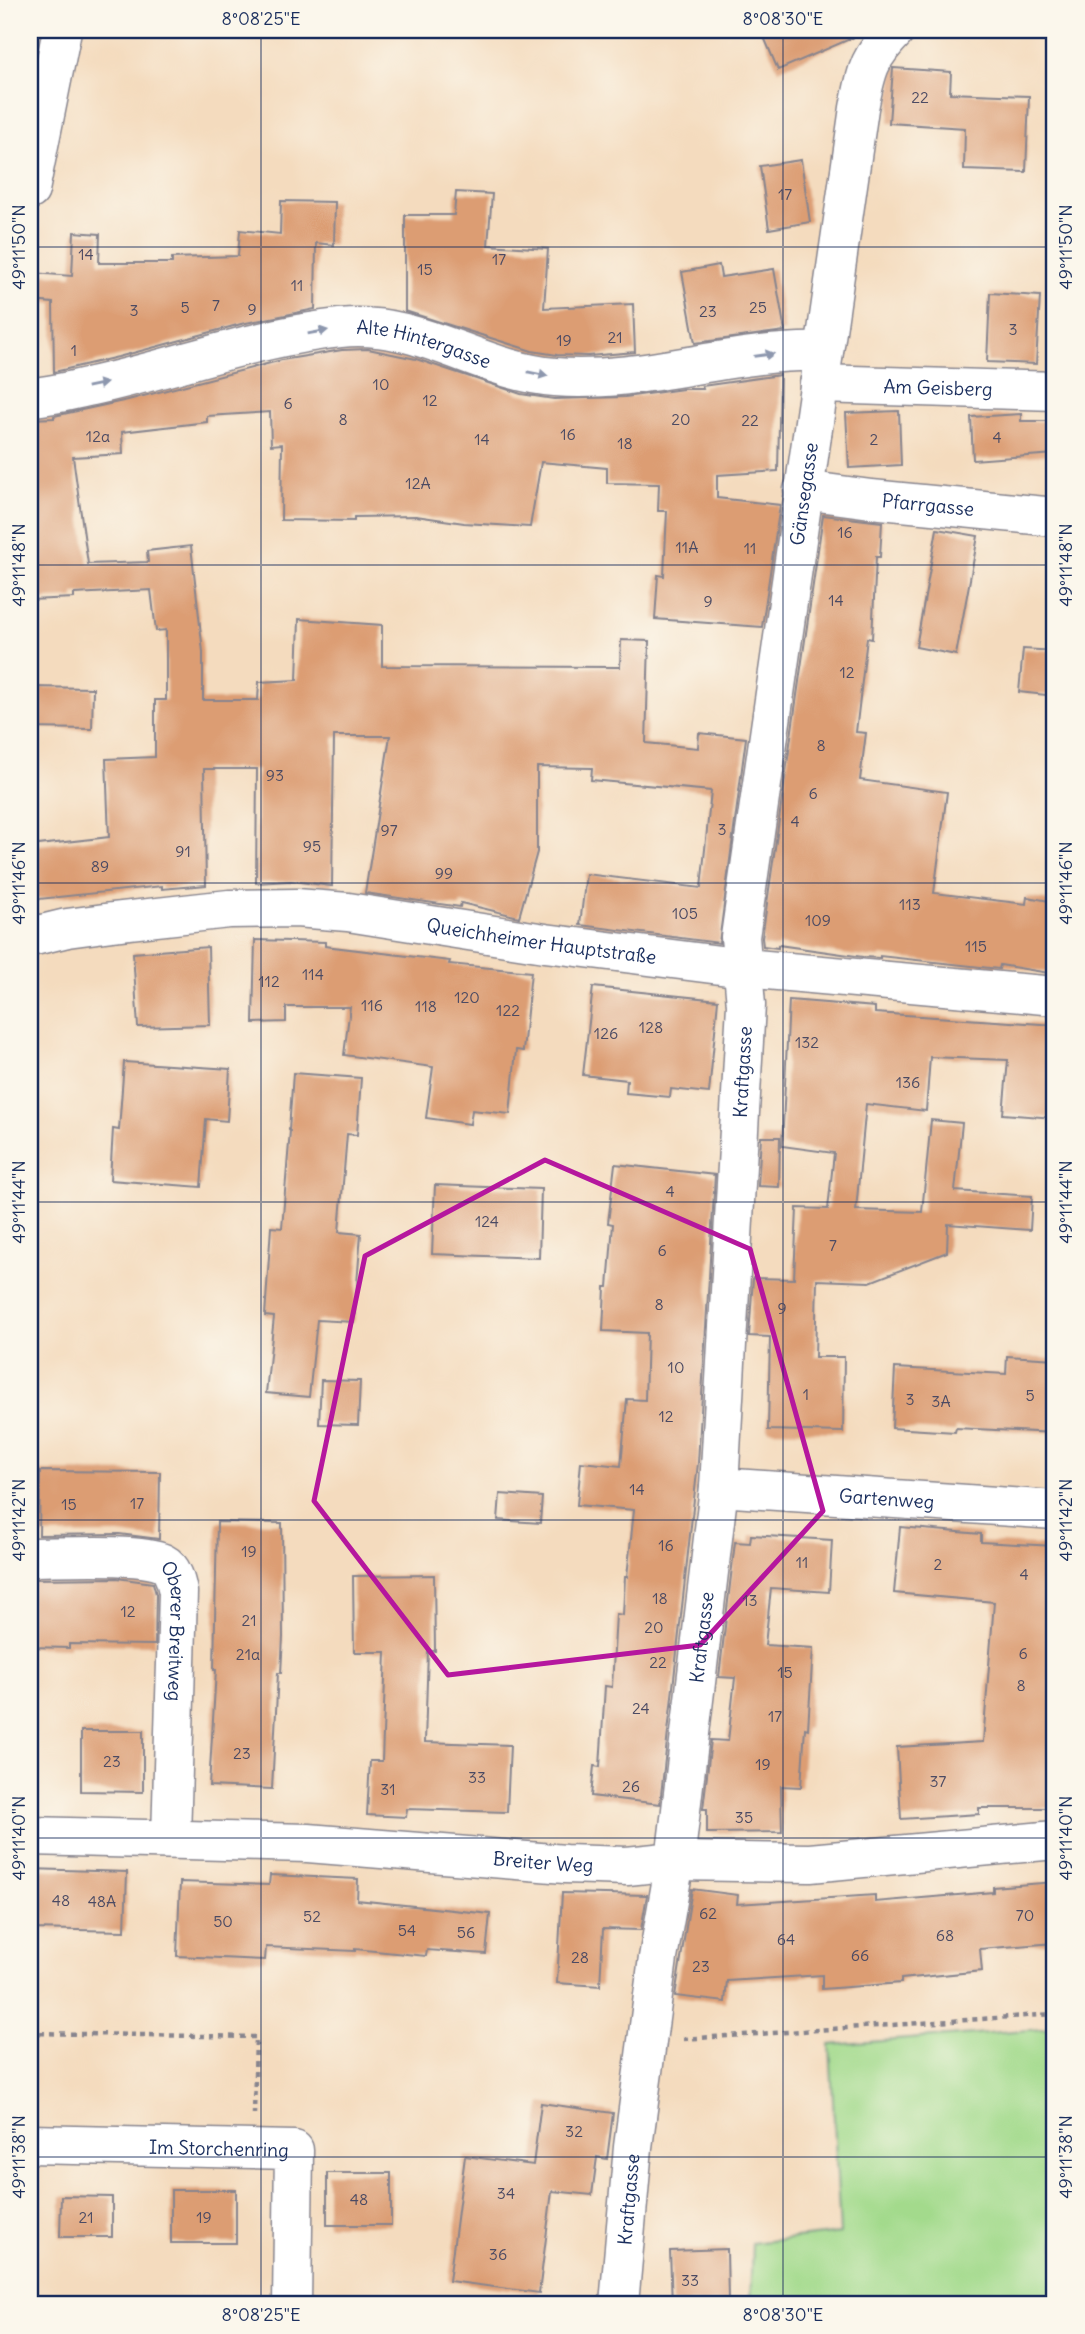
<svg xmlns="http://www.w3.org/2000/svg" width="1085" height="2334" viewBox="0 0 1085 2334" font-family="Delius,sans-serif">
  <rect width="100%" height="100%" fill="#fbf7ec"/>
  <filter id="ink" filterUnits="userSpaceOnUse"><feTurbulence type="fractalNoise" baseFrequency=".0143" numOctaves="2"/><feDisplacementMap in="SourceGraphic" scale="14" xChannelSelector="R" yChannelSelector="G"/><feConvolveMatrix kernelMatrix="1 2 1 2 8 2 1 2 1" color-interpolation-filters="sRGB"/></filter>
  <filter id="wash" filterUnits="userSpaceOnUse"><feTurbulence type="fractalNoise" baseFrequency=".00686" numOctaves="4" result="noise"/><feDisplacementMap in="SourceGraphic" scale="28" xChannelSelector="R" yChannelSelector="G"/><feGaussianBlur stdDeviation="1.57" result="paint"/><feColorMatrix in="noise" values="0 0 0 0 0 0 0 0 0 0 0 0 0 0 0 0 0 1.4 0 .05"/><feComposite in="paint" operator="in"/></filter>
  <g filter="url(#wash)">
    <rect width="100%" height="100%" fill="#f4dbbe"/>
    <path fill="#a3da8c" stroke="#5f8475" stroke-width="2" d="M1055 2028V2304H750L752 2243 840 2233 830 2045Z"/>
    <g id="blocks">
      <path fill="#dc9d73" d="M761 30H867L864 33 778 70Z
        M893 68 951 72 950 93 1029 96 1026 172 964 170 965 128 889 123Z
        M801 160 810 222 769 229 760 166Z
        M456 192 492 194 488 245 548 249 544 308 633 304 635 352 588 356 557 355 532 351 405 311V215H454Z
        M281 201 335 202 334 245 316 243 315 309 241 324 118 357 54 372 53 303 32 301 33 273 72 276 74 232 100 234 99 263H172V258L238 256 240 230 280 234Z
        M719 265 721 277 774 269 785 331 695 343 682 272Z
        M990 293 1040 296 1036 364 987 362Z
        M368 349 416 359 521 394 554 399 625 397 683 389H703L702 386 780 375 778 471 717 475V498L780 505 762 627 655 619 658 575 664 576 667 511H658L659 484 607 483V468L541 462 530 527 464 523 416 516 354 517V521L281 520 282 444 271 445 270 412 207 416V422L122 432 123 454 73 457 88 564 148 562 147 551 191 546 203 652V700H258L259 682 297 680 299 619 382 625V666L620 667 621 640 649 641 646 743 698 748 699 733 746 738 719 943 580 925 586 874 701 888 711 791 591 780 592 768 537 767V852L519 917 461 903 460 907 365 893 390 736H334L332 886 291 881 256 883 257 769H204L206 885 162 889V886L30 900V846L109 837 106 759 155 757V700H166V630L156 631 151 590 74 594V598L30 600V419L54 418V416L128 400 282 360 342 350Z
        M899 411 901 465 849 468 846 413Z
        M1021 414V421H1055V454L973 460 971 417Z
        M823 515 882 522 880 557H876L872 639 867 638 856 732 866 733 860 780 947 792 934 893 1026 904 1027 897 1055 902V974L1000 965 999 969 880 956V958L863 957 778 945V948L763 946 762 938Z
        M937 529 978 536 956 655 916 647Z
        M1023 649 1055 651V696L1019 692Z
        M30 687 93 688 92 729 30 728Z
        M255 940 325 942V946L450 961 449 964 531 972 523 1051 516 1050 510 1114 472 1110 470 1124 426 1118 433 1067 344 1055 350 1007H286V1022L253 1023Z
        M208 947 210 1025 138 1027 133 953Z
        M593 987 718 1000 709 1093 671 1089 670 1097 626 1093 627 1080 583 1075Z
        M789 1000 875 1007V1013L1055 1025V1118L1003 1114 1008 1060 930 1057 926 1111 866 1104 856 1210 922 1212 931 1120 962 1123 955 1191 1032 1196 1030 1230 948 1224 947 1252 870 1282 817 1280 815 1357H844L843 1432 768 1430 770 1337 749 1336 753 1278 794 1279 797 1208 828 1209 834 1153 782 1146Z
        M124 1062 230 1069 227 1121 206 1119 201 1187 110 1180 113 1129 119 1130Z
        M293 1073 361 1078 357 1135 347 1134 339 1232 361 1234 354 1322 317 1320 309 1397 266 1393 274 1317 265 1316 271 1227 282 1228 290 1131 289 1130Z
        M761 1137H780L779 1187 758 1186Z
        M615 1164 715 1175 698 1463 660 1804 591 1796 594 1766 600 1767 605 1686 612 1687 616 1614 623 1615 625 1577H627L634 1510 577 1505 581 1462 621 1466 627 1399 645 1400 647 1333 603 1331 605 1287H608L613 1224 608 1223Z
        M435 1185 541 1189 539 1258 432 1254Z
        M1007 1356 1055 1359V1433L956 1428 955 1432 892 1428 895 1368 1006 1374Z
        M321 1380 360 1381 358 1425 319 1424Z
        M40 1471 160 1472 159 1539 119 1534 39 1535Z
        M500 1494 542 1497 540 1523 498 1520Z
        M217 1522 282 1523 283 1637 281 1673H278L272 1789 209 1786 216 1670H214Z
        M900 1527 981 1534V1542L1055 1546V1808H979V1814L901 1819 897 1747 983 1742 994 1602 894 1593Z
        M751 1535 832 1540 829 1592 771 1588 765 1645 813 1648 808 1729 805 1728 801 1787 781 1786 782 1832 707 1833V1809H703L711 1740 728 1741 735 1678 719 1677 735 1542 750 1543Z
        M434 1575 435 1651H428L425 1742 510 1745 507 1812 407 1809 406 1817 367 1815 370 1761H382L386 1652H354L353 1576Z
        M117 1578 153 1583 156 1594 155 1645 69 1644V1648L30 1647V1579Z
        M81 1731H143V1792L81 1791Z
        M30 1869 127 1872 125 1931 30 1929Z
        M270 1875 358 1879 357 1900 490 1914 486 1954 427 1950 426 1956 355 1949V1951L266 1947 265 1960 177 1956 180 1882 269 1885Z
        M1055 1882V1943L980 1949 982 1971 901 1979V1983L822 1989V1975L727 1981 725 2002 675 1996 692 1889 738 1895 737 1904 875 1895V1902L993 1892V1887Z
        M562 1893 647 1895 641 1930 603 1929 600 1986 557 1983Z
        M541 2103 613 2113 607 2159 597 2157 592 2195 552 2191 539 2293 449 2281 465 2156 533 2165Z
        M327 2173H391V2225H327Z
        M171 2190H236V2243H171Z
        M61 2196 112 2197V2237H60Z
        M727 2249 728 2302 672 2304 670 2251Z"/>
    </g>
  </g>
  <g filter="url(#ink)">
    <use href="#blocks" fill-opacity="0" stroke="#88858e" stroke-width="2"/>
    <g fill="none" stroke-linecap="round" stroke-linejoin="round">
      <defs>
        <g id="minor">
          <path d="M30 190 62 30"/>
          <path id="s1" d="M819 384 1055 391"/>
          <path id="s2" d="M30 397C51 396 72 390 92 386 175 368 255 337 340 328 419 319 479 371 555 377 645 384 733 349 823 352"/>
          <path id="s3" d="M803 490 871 499 1055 517"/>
          <path id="s4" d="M30 937 67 928 112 922 229 909 296 908 348 912 545 943 744 968 1055 996"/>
          <path id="s5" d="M719 1487 1055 1510"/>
          <path id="s6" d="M30 1557C60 1557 139 1552 163 1563 173 1568 176 1582 178 1592L171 1839"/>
          <path id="s7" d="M30 1836 308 1843 565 1864 627 1866 675 1861 810 1863 1055 1840"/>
          <path id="s8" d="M30 2144 294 2150 292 2304"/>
          <path id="s9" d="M619 2304 633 2147 658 1958 675 1861 719 1487 746 1005 740 937 859 108C867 69 868 59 896 30"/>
        </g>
      </defs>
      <use href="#minor" stroke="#88858e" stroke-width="41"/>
      <path stroke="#88858e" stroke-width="4.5" stroke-dasharray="5 5" stroke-linecap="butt" d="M30 2033 256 2037 254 2114
        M683 2039 1055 2014"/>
      <use href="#minor" stroke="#fff" stroke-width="38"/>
    </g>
    <defs><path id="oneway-solid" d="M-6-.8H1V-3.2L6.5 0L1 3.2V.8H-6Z" transform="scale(1.75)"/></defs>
    <g fill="#8d97ae">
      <use href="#oneway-solid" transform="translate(318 332) rotate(-10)"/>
      <use href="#oneway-solid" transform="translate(764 355) rotate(-8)"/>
      <use href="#oneway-solid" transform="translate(538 374) rotate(11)"/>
      <use href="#oneway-solid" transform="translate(97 385) rotate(-12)"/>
    </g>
  </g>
  <path fill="none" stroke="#b5179e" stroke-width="5" stroke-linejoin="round" d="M545 1160 750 1249 823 1511 700 1645 448 1675 314 1501 365 1256Z"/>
  <path fill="none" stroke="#1b2f5e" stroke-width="2" stroke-opacity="0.45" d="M261 30V2304M783 30V2304M30 247H1055M30 565H1055M30 883H1055M30 1202H1055M30 1520H1055M30 1838H1055M30 2157H1055"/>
  <g text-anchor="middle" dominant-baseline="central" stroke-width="7" stroke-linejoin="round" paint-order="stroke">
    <g font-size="16" fill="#4b4a63">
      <text x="920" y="97">22</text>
      <text x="785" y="194">17</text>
      <text x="86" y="254">14</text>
      <text x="499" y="259">17</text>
      <text x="425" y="269">15</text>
      <text x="297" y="285">11</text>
      <text x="216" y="305">7</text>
      <text x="185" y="307">5</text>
      <text x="758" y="307">25</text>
      <text x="252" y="309">9</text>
      <text x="134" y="310">3</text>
      <text x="708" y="311">23</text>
      <text x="1013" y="329">3</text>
      <text x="615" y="337">21</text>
      <text x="564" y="340">19</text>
      <text x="74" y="350">1</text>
      <text x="381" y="384">10</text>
      <text x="430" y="400">12</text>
      <text x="288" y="403">6</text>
      <text x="343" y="419">8</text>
      <text x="681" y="419">20</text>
      <text x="750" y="420">22</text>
      <text x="568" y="434">16</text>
      <text x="98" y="436">12a</text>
      <text x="997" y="437">4</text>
      <text x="482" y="439">14</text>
      <text x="874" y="439">2</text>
      <text x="625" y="443">18</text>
      <text x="418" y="483">12A</text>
      <text x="845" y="532">16</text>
      <text x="687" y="547">11A</text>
      <text x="750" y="548">11</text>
      <text x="836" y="600">14</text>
      <text x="708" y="601">9</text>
      <text x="847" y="672">12</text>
      <text x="821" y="745">8</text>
      <text x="275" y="775">93</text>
      <text x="813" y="793">6</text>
      <text x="795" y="821">4</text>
      <text x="722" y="829">3</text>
      <text x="389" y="830">97</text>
      <text x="312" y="846">95</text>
      <text x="183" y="851">91</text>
      <text x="100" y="866">89</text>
      <text x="444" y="873">99</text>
      <text x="910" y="904">113</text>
      <text x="685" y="913">105</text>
      <text x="818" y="920">109</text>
      <text x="976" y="946">115</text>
      <text x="313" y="974">114</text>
      <text x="269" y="981">112</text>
      <text x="467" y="997">120</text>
      <text x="372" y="1005">116</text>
      <text x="426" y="1006">118</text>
      <text x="508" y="1010">122</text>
      <text x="651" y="1027">128</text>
      <text x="606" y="1033">126</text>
      <text x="807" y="1042">132</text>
      <text x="908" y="1082">136</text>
      <text x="670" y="1191">4</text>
      <text x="487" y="1221">124</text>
      <text x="833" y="1245">7</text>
      <text x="662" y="1250">6</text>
      <text x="659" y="1304">8</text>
      <text x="782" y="1308">9</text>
      <text x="676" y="1367">10</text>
      <text x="806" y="1394">1</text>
      <text x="1030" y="1395">5</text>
      <text x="910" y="1399">3</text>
      <text x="941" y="1401">3A</text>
      <text x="666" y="1416">12</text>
      <text x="637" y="1489">14</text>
      <text x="137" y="1503">17</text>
      <text x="69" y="1504">15</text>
      <text x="666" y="1545">16</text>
      <text x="249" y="1551">19</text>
      <text x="802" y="1562">11</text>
      <text x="938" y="1564">2</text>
      <text x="1024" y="1574">4</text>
      <text x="660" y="1598">18</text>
      <text x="750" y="1600">13</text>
      <text x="128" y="1611">12</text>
      <text x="249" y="1620">21</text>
      <text x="654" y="1627">20</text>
      <text x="1023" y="1653">6</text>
      <text x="248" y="1654">21a</text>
      <text x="658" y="1662">22</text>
      <text x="785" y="1672">15</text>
      <text x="1021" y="1685">8</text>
      <text x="641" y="1708">24</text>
      <text x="775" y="1716">17</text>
      <text x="242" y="1753">23</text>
      <text x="112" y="1761">23</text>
      <text x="763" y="1764">19</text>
      <text x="477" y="1777">33</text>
      <text x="938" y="1781">37</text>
      <text x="631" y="1786">26</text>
      <text x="388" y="1789">31</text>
      <text x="744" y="1817">35</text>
      <text x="61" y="1900">48</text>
      <text x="102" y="1901">48A</text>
      <text x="708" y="1913">62</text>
      <text x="1025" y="1915">70</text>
      <text x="312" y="1916">52</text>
      <text x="223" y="1921">50</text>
      <text x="407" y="1930">54</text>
      <text x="466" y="1932">56</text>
      <text x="945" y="1935">68</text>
      <text x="786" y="1939">64</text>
      <text x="860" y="1955">66</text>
      <text x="580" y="1957">28</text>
      <text x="701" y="1966">23</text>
      <text x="574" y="2131">32</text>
      <text x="506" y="2193">34</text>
      <text x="359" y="2199">48</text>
      <text x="86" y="2217">21</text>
      <text x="204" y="2217">19</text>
      <text x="498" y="2254">36</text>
      <text x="690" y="2280">33</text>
    </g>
    <g font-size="19" fill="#1b2f5e" stroke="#fbf7ec">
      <text stroke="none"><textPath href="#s2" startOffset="404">Alte Hintergasse</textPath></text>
      <text stroke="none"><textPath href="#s1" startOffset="119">Am Geisberg</textPath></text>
      <text stroke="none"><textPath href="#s9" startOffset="1822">Gänsegasse</textPath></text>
      <text stroke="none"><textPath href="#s3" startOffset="126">Pfarrgasse</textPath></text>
      <text stroke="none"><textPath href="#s4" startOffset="516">Queichheimer Hauptstraße</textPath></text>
      <text stroke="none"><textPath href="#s9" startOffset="1239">Kraftgasse</textPath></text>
      <text stroke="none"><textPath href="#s5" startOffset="168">Gartenweg</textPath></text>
      <text stroke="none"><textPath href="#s6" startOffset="206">Oberer Breitweg</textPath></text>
      <text stroke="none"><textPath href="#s9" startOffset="672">Kraftgasse</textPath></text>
      <text stroke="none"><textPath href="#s7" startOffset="514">Breiter Weg</textPath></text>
      <text stroke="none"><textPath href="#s8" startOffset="189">Im Storchenring</textPath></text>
      <text stroke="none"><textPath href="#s9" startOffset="105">Kraftgasse</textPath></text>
    </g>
  </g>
  <rect width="1085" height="2334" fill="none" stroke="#fbf7ec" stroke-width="77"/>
  <rect x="38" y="38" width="1008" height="2258" fill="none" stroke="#1b2f5e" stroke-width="2.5"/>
  <g font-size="18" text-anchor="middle" fill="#1b2f5e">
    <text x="261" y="25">8°08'25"E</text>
    <text x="783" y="25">8°08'30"E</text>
    <text transform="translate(19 247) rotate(-90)" y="6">49°11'50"N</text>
    <text transform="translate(1066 247) rotate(-90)" y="6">49°11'50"N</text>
    <text transform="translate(19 565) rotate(-90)" y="6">49°11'48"N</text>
    <text transform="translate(1066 565) rotate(-90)" y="6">49°11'48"N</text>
    <text transform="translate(19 883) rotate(-90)" y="6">49°11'46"N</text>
    <text transform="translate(1066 883) rotate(-90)" y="6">49°11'46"N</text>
    <text transform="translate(19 1202) rotate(-90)" y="6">49°11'44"N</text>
    <text transform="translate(1066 1202) rotate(-90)" y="6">49°11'44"N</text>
    <text transform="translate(19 1520) rotate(-90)" y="6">49°11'42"N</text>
    <text transform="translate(1066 1520) rotate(-90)" y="6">49°11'42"N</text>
    <text transform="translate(19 1838) rotate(-90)" y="6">49°11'40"N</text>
    <text transform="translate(1066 1838) rotate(-90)" y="6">49°11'40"N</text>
    <text transform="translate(19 2157) rotate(-90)" y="6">49°11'38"N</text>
    <text transform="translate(1066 2157) rotate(-90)" y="6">49°11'38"N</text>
    <text x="261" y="2321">8°08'25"E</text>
    <text x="783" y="2321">8°08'30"E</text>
  </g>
</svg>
